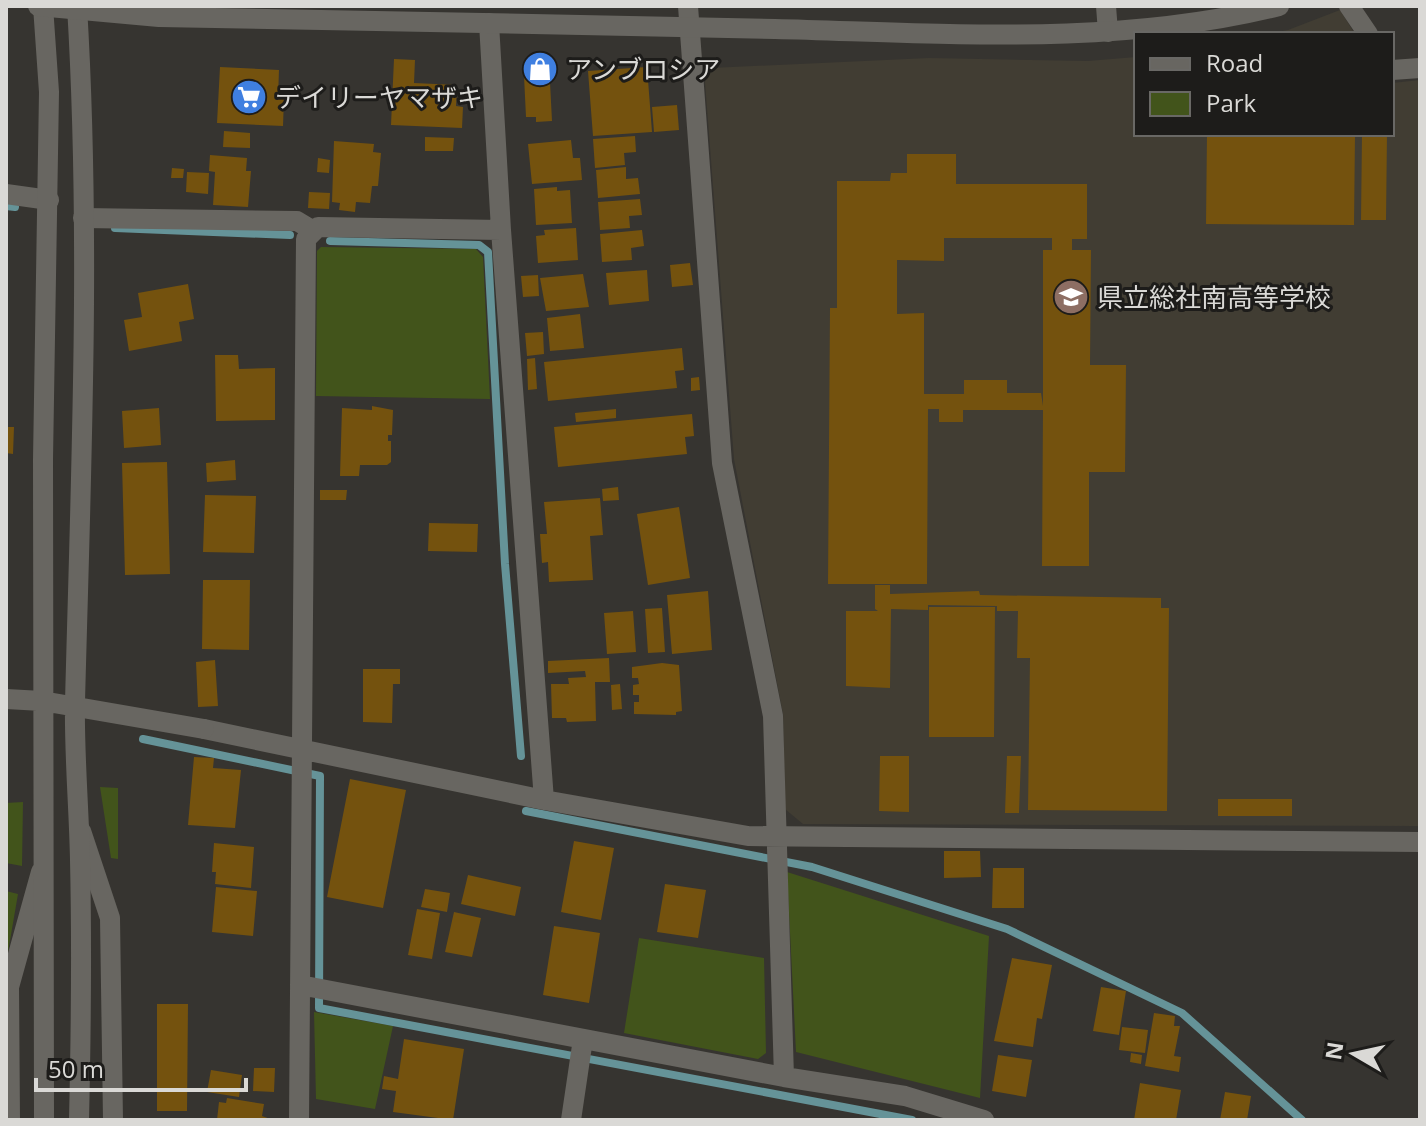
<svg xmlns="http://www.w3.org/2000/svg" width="1426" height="1126" viewBox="0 0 1426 1126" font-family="'Open Sans','Noto Sans JP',sans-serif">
  <rect width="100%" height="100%" fill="#363430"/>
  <path fill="#413d33" d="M1340 10 1355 34H1266L1288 30Z
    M1136 57V134H1392V83L1420 80V826L803 824 785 809 783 714 734 459 705 82 710 68 929 58 1088 61Z"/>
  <path fill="#42541b" d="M321 247 476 249 483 257 490 399 316 396 317 251Z
    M100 787 118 788V859L111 858Z
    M23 802 22 866 6 863V803Z
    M787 872 989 936 980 1098 796 1052Z
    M6 891 18 894 8 952 6 951Z
    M639 938 764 958 766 1053 758 1059 624 1033Z
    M314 1012 393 1026 375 1109 316 1099Z"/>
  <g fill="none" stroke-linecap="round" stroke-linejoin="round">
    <path stroke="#659398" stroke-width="8" d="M6 206 15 207
      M115 228 290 235
      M330 241 479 245 488 252 505 564 521 756
      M143 739 320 776 319 1008 912 1120
      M526 811 812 867 1007 929 1182 1013 1302 1120"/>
  </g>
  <path fill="#74520e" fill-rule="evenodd" d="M394 59 415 60 414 83 457 85 456 106 463 107 462 128 391 125Z
    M530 63H549L552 121 536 122V117H526L524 76H531Z
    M220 67 279 70 278 98H284L283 126 217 123Z
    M647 67 652 132 593 136 588 71Z
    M677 105 679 130 654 132 652 107Z
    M224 131 250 133V148L223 147Z
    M1207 134H1355L1354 225 1206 224Z
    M1362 134H1387L1386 220H1361Z
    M635 136 636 152 624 153 625 165 595 168 593 139Z
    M425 137 454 138 453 151H425Z
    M571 140 573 158H580L582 180 532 184 528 144Z
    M334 141 374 144 373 152 381 153 378 186H372L370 203 356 202 355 212 339 210 340 203 332 202Z
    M907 154H956V184H1087V239H1072V250H1091L1090 365H1126L1125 472H1089V566H1042L1043 410H963V422H939V409H928L927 584H828L830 308H837V181H890L891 173H907ZM944 238H1052V250H1043V406L1041 393H1007V380H964V394H924V313L897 314V260L944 261Z
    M210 155 247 158 246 171H251L248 207 213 205 215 172 209 171Z
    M318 158 330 160 329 173 317 172Z
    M626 167V179L638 178 640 194 598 198 596 170Z
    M172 168 184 169 183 178H171Z
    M187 172 209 173 208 194 186 192Z
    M557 187V191L570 190 572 223 536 225 534 189Z
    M309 192 330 193 329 209 308 208Z
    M640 199 642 215 629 216 630 228 600 230 598 202Z
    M576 228 578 260 538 263 536 236 545 235 544 230Z
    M642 230 644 246 631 248 632 260 602 262 600 234Z
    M690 263 693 285 672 287 670 265Z
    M647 270 649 301 609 305 606 273Z
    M583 274 589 307 546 311 540 278Z
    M538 275 539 296 523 297 521 276Z
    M188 284 194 319 179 322 182 341 129 351 124 320 142 317 138 293Z
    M580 314 584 348 550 351 547 318Z
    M543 332 544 354 527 356 525 333Z
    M682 348 684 370 675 371 677 388 548 401 544 362Z
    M215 355H238L239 369 275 368V420L216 421Z
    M535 358 537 389 528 390 527 359Z
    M699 377 700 390 691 391V378Z
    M372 406 393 410 392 435H388V441H391V462L387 465H360L359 476H340L342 408 372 410Z
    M159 408 161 445 124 448 122 411Z
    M616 409V418L576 422 575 413Z
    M692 414 694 436 685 437 687 454 558 467 554 427Z
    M6 427H14L13 454 6 453Z
    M235 460 236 480 207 482 206 463Z
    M167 462 170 574 125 575 122 463Z
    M618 487 619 500 603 501 602 489Z
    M320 490H347L346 500H320Z
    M205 495 256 496 254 553 203 552Z
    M600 498 603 535 590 536 593 580 549 582 548 562 542 563 540 534H547L544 502Z
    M679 507 690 578 648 585 637 514Z
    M429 523 478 524 477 552 428 551Z
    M203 580H250L249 650 202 649Z
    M875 585H890V594L979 591 980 595 1161 598V608H1169L1167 811 1028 810 1030 658H1017L1018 611H997V606L928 605V610L891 609 890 688 846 686V611H878L875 609Z
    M708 591 712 650 672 654 667 595Z
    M929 607H995L994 737H929Z
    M662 608 665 652 648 653 645 609Z
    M633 611 636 652 607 654 604 613Z
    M609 658 610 682H595L596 721 567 722 566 718H552L551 684H569L568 678 586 677 585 671 548 673V661Z
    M215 660 218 706 198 707 196 662Z
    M662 663 679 665 682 711 676 712V715L634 714V702H639V695H633V685L639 684 638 678H632V667Z
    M363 669H400V684H393L392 723 363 722Z
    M620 684 622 709 612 710 611 685Z
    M880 756H909V812L879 811Z
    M1007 756H1021L1019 813H1005Z
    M194 757 214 758 213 768 241 770 235 828 188 825Z
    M350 779 406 790 383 908 327 897Z
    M1218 799H1292V816H1218Z
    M574 841 614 848 601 920 561 912Z
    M214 843 254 847 251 888 215 884 216 872H212Z
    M944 851H980L981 877 944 878Z
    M993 868H1024V908H992Z
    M468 875 521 887 515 916 461 904Z
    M665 884 706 890 698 938 657 932Z
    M216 887 257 891 253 936 212 932Z
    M425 889 450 893 447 912 421 907Z
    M417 909 440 913 432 959 408 955Z
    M454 912 481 918 472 957 445 952Z
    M554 926 600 933 589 1003 543 995Z
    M1012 958 1052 965 1042 1019 1037 1018 1033 1047 994 1041Z
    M1101 987 1126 991 1119 1035 1093 1031Z
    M157 1004H188L187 1111H157Z
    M1154 1013 1175 1016 1174 1026H1180L1174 1056 1181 1057 1179 1072 1145 1066Z
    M1122 1027 1148 1030 1145 1053 1119 1050Z
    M404 1039 464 1049 453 1120 393 1112 396 1091 382 1089 384 1076 398 1079Z
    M1131 1053 1142 1055 1141 1064 1130 1062Z
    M998 1055 1032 1060 1026 1097 992 1091Z
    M254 1068H275L274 1092 253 1091Z
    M211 1070 242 1075 239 1097 207 1092Z
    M1140 1083 1181 1090 1176 1120H1134Z
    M1225 1092 1251 1096 1247 1120H1220Z
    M227 1098 264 1104 262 1116 273 1120H217L219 1102 226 1103Z"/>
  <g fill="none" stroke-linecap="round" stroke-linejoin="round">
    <path stroke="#686661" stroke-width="20" d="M688 6 722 463 773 716 784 1077
      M1106 6 1108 32
      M1349 6 1368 34
      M489 23 501 230 544 800
      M1392 70 1420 68
      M6 194 49 200
      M83 218 297 221 312 230
      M204 729 544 800 748 836 1420 842
      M81 831 110 918 113 1120
      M300 985 784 1077 905 1096 984 1120
      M10 1120 9 987 41 872
      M299 1120 306 239 318 227 501 230
      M571 1120 583 1039"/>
    <path stroke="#686661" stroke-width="20" d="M43 6 49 92 43 460 44 1120
      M77 6C91 238 81 470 75 702 74 754 79 807 80 860 82 947 81 1033 79 1120
      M6 699 42 701 204 729"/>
    <path stroke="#686661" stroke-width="20" d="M38 6 159 17C364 21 570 24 775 29 942 33 1115 47 1279 6"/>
  </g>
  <defs>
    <symbol id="shop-disc" viewBox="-11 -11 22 22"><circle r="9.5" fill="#3f7fe0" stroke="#1d1c1a"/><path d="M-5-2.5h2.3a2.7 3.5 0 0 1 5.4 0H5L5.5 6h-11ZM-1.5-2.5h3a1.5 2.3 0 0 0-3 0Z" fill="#fff"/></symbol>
    <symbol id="supermarket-disc" viewBox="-11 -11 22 22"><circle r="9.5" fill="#3f7fe0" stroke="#1d1c1a"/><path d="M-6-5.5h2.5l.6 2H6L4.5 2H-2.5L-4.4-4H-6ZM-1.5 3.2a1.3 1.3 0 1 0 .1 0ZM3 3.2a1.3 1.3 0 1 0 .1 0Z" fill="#fff"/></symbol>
    <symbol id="school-disc" viewBox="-11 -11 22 22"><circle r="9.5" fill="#8d6e63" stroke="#1d1c1a"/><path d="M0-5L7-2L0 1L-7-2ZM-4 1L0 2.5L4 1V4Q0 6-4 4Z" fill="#fff"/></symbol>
  </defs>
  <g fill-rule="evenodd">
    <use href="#shop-disc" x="520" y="49" width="40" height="40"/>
    <use href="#supermarket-disc" x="229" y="77" width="40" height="40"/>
    <use href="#school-disc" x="1051" y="277" width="40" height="40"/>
  </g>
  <g text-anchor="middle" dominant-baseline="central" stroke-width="6" stroke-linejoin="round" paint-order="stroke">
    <g font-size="26" fill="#dad9d6" stroke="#1d1c1a" text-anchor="start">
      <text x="566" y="69">アンブロシア</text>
      <text x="275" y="97">デイリーヤマザキ</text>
      <text x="1097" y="297">県立総社南高等学校</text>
    </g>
  </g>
  <rect width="1426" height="1126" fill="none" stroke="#dad9d6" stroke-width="16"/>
  <rect x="1134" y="32" width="260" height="104" fill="#1d1c1a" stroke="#696865" stroke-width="2"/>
  <rect x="1150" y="58" width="40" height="12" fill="#686661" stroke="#696865" stroke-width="2"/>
  <text x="1206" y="72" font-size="24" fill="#dad9d6">Road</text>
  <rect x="1150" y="92" width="40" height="24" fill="#42541b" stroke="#696865" stroke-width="2"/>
  <text x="1206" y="112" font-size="24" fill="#dad9d6">Park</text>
  <g transform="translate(1354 1054) rotate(279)" stroke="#1d1c1a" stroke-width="6" paint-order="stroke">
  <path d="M0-6L14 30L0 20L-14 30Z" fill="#dad9d6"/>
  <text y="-12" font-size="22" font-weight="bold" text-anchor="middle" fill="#dad9d6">N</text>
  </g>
  <path d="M36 1078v12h210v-12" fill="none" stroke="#dad9d6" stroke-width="4"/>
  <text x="48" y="1078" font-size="24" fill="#dad9d6" stroke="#1d1c1a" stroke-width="6" paint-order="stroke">50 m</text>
</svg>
